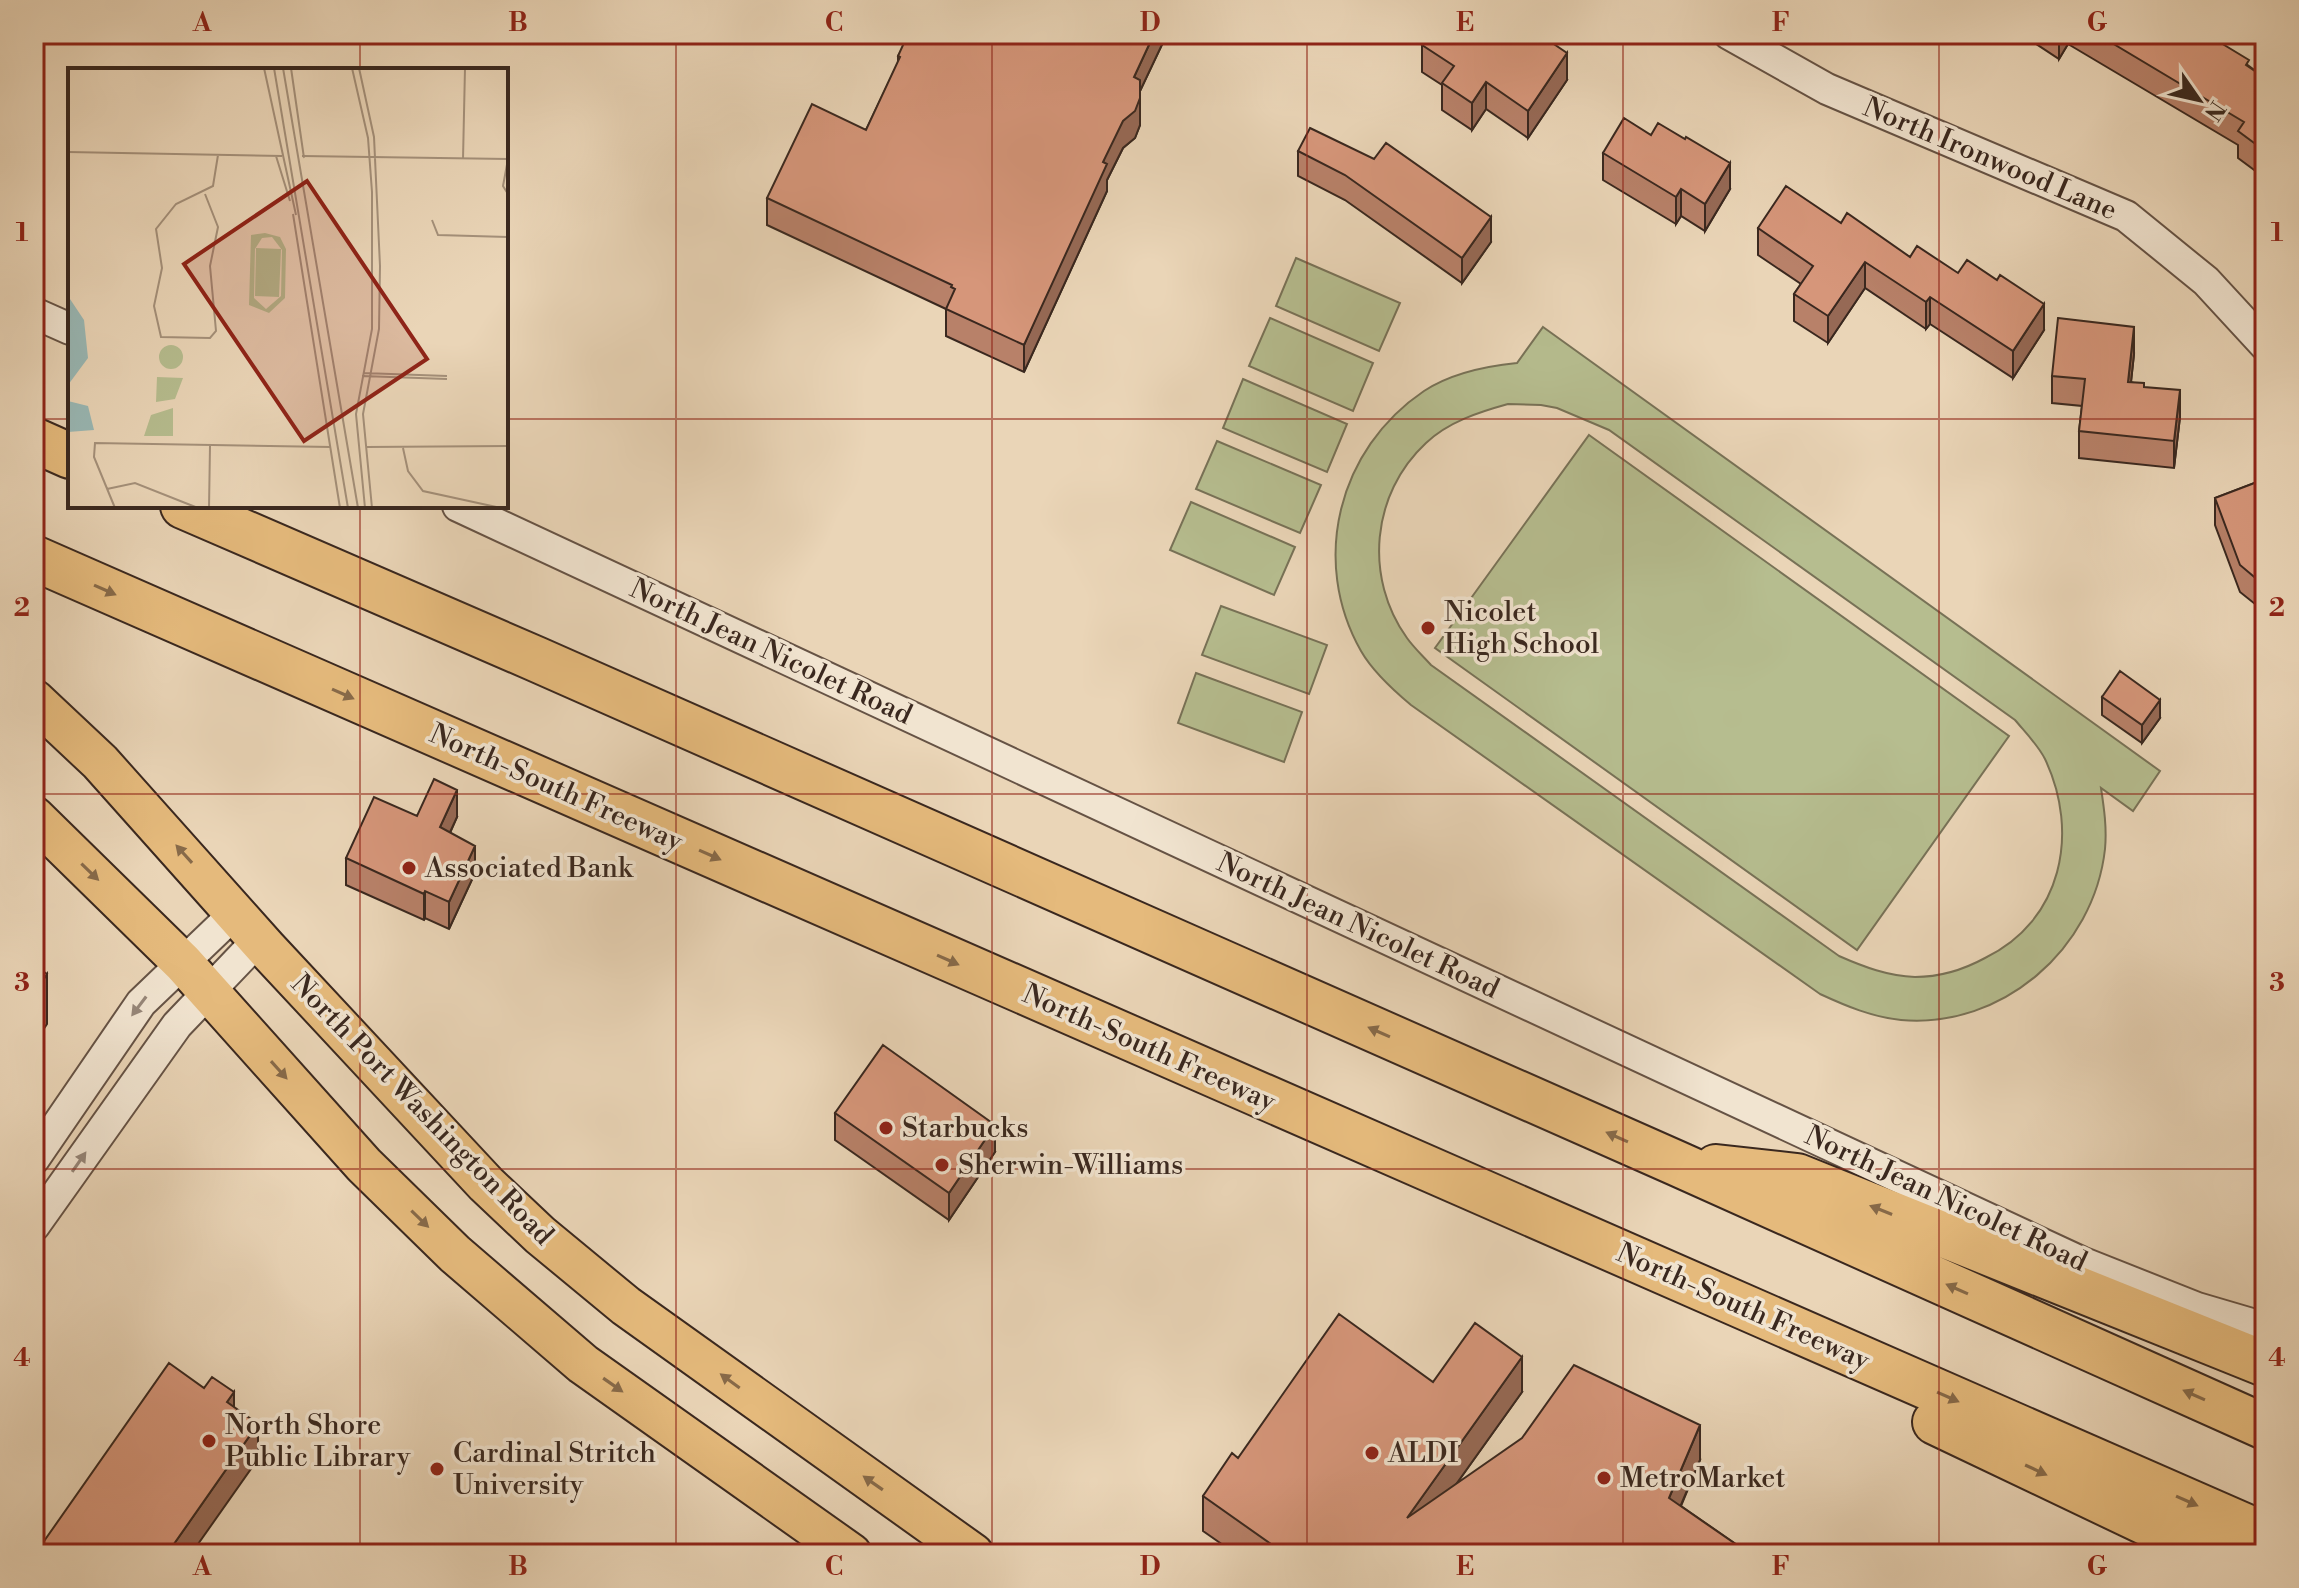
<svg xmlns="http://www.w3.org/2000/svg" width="2299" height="1588" viewBox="0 0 2299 1588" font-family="'Libre Bodoni',serif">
  <rect width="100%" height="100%" fill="#ead5b7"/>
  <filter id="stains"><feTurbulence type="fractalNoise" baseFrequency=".0025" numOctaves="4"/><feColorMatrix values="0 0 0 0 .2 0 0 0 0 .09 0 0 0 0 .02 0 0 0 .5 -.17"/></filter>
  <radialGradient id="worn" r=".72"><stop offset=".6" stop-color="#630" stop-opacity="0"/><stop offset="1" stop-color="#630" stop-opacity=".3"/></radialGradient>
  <path fill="#b6bd8f" stroke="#787257" stroke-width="2" fill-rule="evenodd" d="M1296 258 1400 303 1379 351 1276 306Z
    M1270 318 1373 363 1353 411 1249 366Z
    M1543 327 2160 771 2133 811 2101 788C2104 808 2107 828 2105 849 2094 949 2002 1029 1901 1020 1872 1017 1846 1006 1820 994L1411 705C1393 690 1373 672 1361 651 1310 561 1338 449 1424 391 1450 374 1487 366 1517 363ZM1508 404 1541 405 1557 408 1609 430 2015 720C2025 732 2038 745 2045 759 2080 833 2062 921 1985 958 1963 970 1941 977 1915 977 1888 976 1864 967 1839 956L1431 665C1423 656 1414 648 1407 638 1364 578 1371 494 1426 443 1448 422 1479 412 1508 404Z
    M1243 379 1347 424 1327 472 1223 428Z
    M1589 435 2009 736 1857 950 1435 648Z
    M1217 441 1321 485 1300 533 1196 489Z
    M1191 502 1295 547 1274 595 1170 550Z
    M1221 606 1327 645 1309 694 1202 655Z
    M1196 673 1302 712 1284 762 1178 723Z"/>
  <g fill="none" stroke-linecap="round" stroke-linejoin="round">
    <defs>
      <path id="minor" d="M1729 34 1827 89 2126 216 2206 281 2265 345
        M34 313 70 329
        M458 506 2081 1262 2197 1308 2265 1328
        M34 1159 141 1003 235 913
        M34 1226 177 1025 259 939"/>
      <path id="major" d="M34 700 100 762 266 948 486 1184 540 1235 626 1306 973 1554
        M34 817 183 963 364 1165 455 1254 583 1364 851 1554"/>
      <path id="highway" d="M34 440 70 456
        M183 506 536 659 1676 1163 2265 1427
        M34 558 2265 1535
        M1716 1167 1797 1176 2265 1364
        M1935 1422 2212 1554"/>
    </defs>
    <use href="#minor" stroke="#665345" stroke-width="34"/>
    <use href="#major" stroke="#3a281f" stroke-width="44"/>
    <use href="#highway" stroke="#3a281f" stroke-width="48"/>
    <use href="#minor" stroke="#f1e4d0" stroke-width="30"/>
    <use href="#major" stroke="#e5ba7c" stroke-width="40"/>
    <use href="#highway" stroke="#e5ba7c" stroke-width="44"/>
  </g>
  <path fill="#b88169" stroke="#3a281f" stroke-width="2" d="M911 34H1167L1140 91V125L1135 138 1123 148 1107 180V191L1024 372 946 336V309L767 225V198L866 130 898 63V56Z
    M2021 34H2206L2265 78V178L2238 158V145L2068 44 2059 59Z
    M1422 45 1567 80 1528 138 1486 109 1472 130 1442 110V85L1422 72Z
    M1298 151 1374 159 1491 242 1462 283 1345 200 1298 176Z
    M1603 153 1730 189 1705 231 1681 216 1676 224 1603 180Z
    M1841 223 1910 257 2044 330 2013 378 1930 324 1926 329 1865 288 1828 343 1794 321V294L1801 284 1758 255V228Z
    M2134 354 2131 382 2144 387 2180 417 2174 468 2079 458V431L2082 406 2052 403V376Z
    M2265 479V612L2240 592 2215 525V498Z
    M2102 697 2160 718 2142 743 2102 715Z
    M417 816 457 817 450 833 475 873 449 929 425 918 424 920 346 885V858Z
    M835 1113 995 1152 949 1220 835 1140Z
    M1433 1382 1522 1392 1457 1483 1700 1460 1681 1506 1750 1554H1236L1203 1531V1496L1238 1458Z"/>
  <path fill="#966955" stroke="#3a281f" stroke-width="2" d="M1154 34H1167L1140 91V125L1135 138 1123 148 1107 180V191L1024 372V345L1103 162 1134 77Z
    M2059 34H2068V44L2059 59Z
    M1567 53V80L1528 138V111Z
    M1486 82V109L1472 130V103Z
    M1730 163V189L1705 231V204Z
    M1681 189V216L1676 224V197Z
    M1491 217V242L1462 283V258Z
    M1865 262V288L1828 343V316Z
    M1930 297V324L1926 329V302Z
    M2044 304V330L2013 378V351Z
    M2134 327V354L2128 409V382Z
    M2180 390V417L2174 468V441Z
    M2160 700V718L2142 743V725Z
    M457 790V817L440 854V827Z
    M475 846V873L449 929V902Z
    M425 891V918L424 920V894Z
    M47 974V1024L34 1044V994Z
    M995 1125V1152L949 1220V1193Z
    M1522 1357V1392L1407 1553V1518Z
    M234 1392V1428L227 1402Z
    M258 1424V1459L191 1554H169V1551Z
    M1700 1425V1460L1669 1533V1498Z"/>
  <path fill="#d6967a" stroke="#3a281f" stroke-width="2" d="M908 34H1154L1134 77 1140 80V98L1135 111 1123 121 1103 162 1107 164 1024 345 946 309 955 289 951 287 952 285 767 198 812 104 866 130 900 57 898 56Z
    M1430 34H1539L1567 53 1528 111 1486 82 1472 103 1442 83 1454 66 1422 45Z
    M2097 34H2206L2249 60 2246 65 2265 78V151L2238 131 2244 122Z
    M1624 118 1651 135 1658 123 1685 139 1686 137 1730 163 1705 204 1681 189 1676 197 1603 153Z
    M1310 128 1374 159 1386 143 1491 217 1462 258 1345 175 1298 151Z
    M1786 186 1841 223 1847 213 1910 257 1917 246 1958 273 1967 260 1997 280 2000 275 2044 304 2013 351 1930 297 1926 302 1865 262 1828 316 1794 294 1813 266 1758 228Z
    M2058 318 2134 327 2128 382 2144 383V387L2180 390 2174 441 2079 431 2085 379 2052 376Z
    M2265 479V586L2240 565 2215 498Z
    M2120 671 2160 700 2142 725 2102 697Z
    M434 779 457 790 440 827 475 846 449 902 425 891 424 894 346 858 374 797 417 816Z
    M34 965 47 974 34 994Z
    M883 1045 995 1125 949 1193 835 1113Z
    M1339 1314 1433 1382 1475 1323 1522 1357 1407 1518 1522 1438 1574 1365 1700 1425 1669 1498 1750 1554H1285L1203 1496 1232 1453 1238 1458Z
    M169 1363 204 1388 212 1377 234 1392 227 1402 258 1424 169 1551 173 1554H35Z"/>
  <defs><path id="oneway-solid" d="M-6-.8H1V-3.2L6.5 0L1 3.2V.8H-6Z" transform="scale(2)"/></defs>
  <g fill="#876a49">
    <use href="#oneway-solid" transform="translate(105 590) rotate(24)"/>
    <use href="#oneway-solid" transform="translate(343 694) rotate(24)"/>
    <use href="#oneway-solid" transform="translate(184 854) rotate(-132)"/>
    <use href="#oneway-solid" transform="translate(710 855) rotate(24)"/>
    <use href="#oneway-solid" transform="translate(90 872) rotate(44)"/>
    <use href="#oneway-solid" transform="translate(948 960) rotate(24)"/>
    <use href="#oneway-solid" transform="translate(1379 1032) rotate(-156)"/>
    <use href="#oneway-solid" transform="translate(279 1070) rotate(48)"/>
    <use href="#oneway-solid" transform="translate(1617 1137) rotate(-156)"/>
    <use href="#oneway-solid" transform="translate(1881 1210) rotate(-158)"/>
    <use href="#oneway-solid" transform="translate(420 1219) rotate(44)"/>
    <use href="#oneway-solid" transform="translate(1957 1289) rotate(-156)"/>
    <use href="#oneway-solid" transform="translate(730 1381) rotate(-144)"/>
    <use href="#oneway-solid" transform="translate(613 1385) rotate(35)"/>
    <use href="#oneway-solid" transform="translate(2194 1395) rotate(-156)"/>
    <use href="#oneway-solid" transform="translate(1948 1397) rotate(24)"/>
    <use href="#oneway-solid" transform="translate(2036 1470) rotate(25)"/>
    <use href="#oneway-solid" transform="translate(873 1483) rotate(-145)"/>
    <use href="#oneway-solid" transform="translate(2187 1501) rotate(24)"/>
  </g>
  <g fill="#968678">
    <use href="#oneway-solid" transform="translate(139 1006) rotate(127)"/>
    <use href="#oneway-solid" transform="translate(79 1162) rotate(-55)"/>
  </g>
  <path fill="none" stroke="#8f2418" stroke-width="2" stroke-opacity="0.55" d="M360 34V70M676 34V1554M992 34V1554M1307 34V1554M1623 34V1554M1939 34V1554M34 419H70M506 419H2265M360 506V1554M34 794H2265M34 1169H2265"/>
  <g fill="#8f2418" stroke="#f1e4d0" stroke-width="3">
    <circle cx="1428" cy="628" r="8"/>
    <circle cx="409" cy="868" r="8"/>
    <circle cx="886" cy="1128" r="8"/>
    <circle cx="942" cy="1165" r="8"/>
    <circle cx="209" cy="1441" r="8"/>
    <circle cx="1372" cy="1453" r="8"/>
    <circle cx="437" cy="1469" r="8"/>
    <circle cx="1604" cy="1478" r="8"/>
  </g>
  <g text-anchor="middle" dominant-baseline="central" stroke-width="7" stroke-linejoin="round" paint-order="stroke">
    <g font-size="28" fill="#3a281f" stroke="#f1e4d0">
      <text transform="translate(1990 159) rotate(23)">North Ironwood Lane</text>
      <text transform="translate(771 652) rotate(25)">North Jean Nicolet Road</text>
      <text transform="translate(556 788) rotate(24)">North-South Freeway</text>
      <text transform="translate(1358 926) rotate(25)">North Jean Nicolet Road</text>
      <text transform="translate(1149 1048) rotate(24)">North-South Freeway</text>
      <text transform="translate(422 1110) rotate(46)">North Port Washington Road</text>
      <text transform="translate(1946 1199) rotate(25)">North Jean Nicolet Road</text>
      <text transform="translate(1743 1307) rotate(24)">North-South Freeway</text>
    </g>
    <g font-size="28" fill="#3a281f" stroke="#f1e4d0" text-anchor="start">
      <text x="1444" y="612">Nicolet<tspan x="1444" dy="32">High School</tspan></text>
      <text x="425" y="868">Associated Bank</text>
      <text x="902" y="1128">Starbucks</text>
      <text x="958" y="1165">Sherwin-Williams</text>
      <text x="225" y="1425">North Shore<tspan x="225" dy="32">Public Library</tspan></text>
      <text x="453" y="1453">Cardinal Stritch<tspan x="453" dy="32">University</tspan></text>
      <text x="1388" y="1453">ALDI</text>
      <text x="1620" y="1478">MetroMarket</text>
    </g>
  </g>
  <g transform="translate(68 68)">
    <rect width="440" height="440" fill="#ead5b7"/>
    <path d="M197 165 212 169 218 181 217 230 201 245 181 237 183 167ZM204 169 214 182 213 228 198 241 186 230 187 181 194 170ZM188 180 213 181 211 229 187 228ZM91 289a12 12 0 1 1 24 0a12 12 0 1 1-24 0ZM89 309 115 310 107 331 88 334ZM105 340V368H76L83 347Z" fill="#b6bd8f" fill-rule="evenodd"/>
    <path d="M0 228 16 252 20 290 0 317ZM0 333 20 338 26 362 0 364Z" fill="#99b8b5"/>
    <path fill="none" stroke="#a4907a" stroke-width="2" d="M196 0 228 147M206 0 280 440M215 0 290 440M223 0 236 90M284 0 300 70 304 124V261L288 346 297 440M291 0 306 69 312 198 311 261 295 346 304 440M0 84 214 88M208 88 222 133M234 88 440 91M395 91 397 0M440 91 435 118 440 126M137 126 150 159 142 198 148 263 142 270 93 269 86 238 94 200 88 161 108 136 145 118 150 87M225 146 272 440M364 152 370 167 440 169M295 305 379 308M294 308 379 311M299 379 440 378M335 380 340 403 355 423 433 440M39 421 67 415 130 440M47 440 26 389 27 375 263 379M141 440 142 378"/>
    <path fill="#8f2418" fill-opacity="0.15" stroke="#8f2418" stroke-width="4" d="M239 113 359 291 236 373 116 196Z"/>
    <rect width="440" height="440" fill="none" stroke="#3a281f" stroke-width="4"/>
  </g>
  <rect width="2299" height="1588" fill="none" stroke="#ead5b7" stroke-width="88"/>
  <g transform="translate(2199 100) rotate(124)" stroke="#f1e4d0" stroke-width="6" paint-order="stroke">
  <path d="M0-6L14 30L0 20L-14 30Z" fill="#3a281f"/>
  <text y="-12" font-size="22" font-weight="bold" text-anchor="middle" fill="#3a281f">N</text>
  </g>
  <rect x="44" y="44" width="2211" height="1500" fill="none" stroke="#8f2418" stroke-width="3"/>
  <g font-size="26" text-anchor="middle" font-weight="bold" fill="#8f2418">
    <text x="202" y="31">A</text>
    <text x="518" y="31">B</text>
    <text x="834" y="31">C</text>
    <text x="1150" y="31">D</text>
    <text x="1465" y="31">E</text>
    <text x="1781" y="31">F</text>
    <text x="2097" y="31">G</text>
    <text x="22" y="241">1</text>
    <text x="2277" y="241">1</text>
    <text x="22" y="616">2</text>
    <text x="2277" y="616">2</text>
    <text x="22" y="991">3</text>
    <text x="2277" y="991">3</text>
    <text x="22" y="1366">4</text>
    <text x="2277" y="1366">4</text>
    <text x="202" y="1575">A</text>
    <text x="518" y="1575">B</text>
    <text x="834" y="1575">C</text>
    <text x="1150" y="1575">D</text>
    <text x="1465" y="1575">E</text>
    <text x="1781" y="1575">F</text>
    <text x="2097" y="1575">G</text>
  </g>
  <rect width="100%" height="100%" filter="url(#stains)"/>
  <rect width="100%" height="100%" fill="url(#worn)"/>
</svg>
